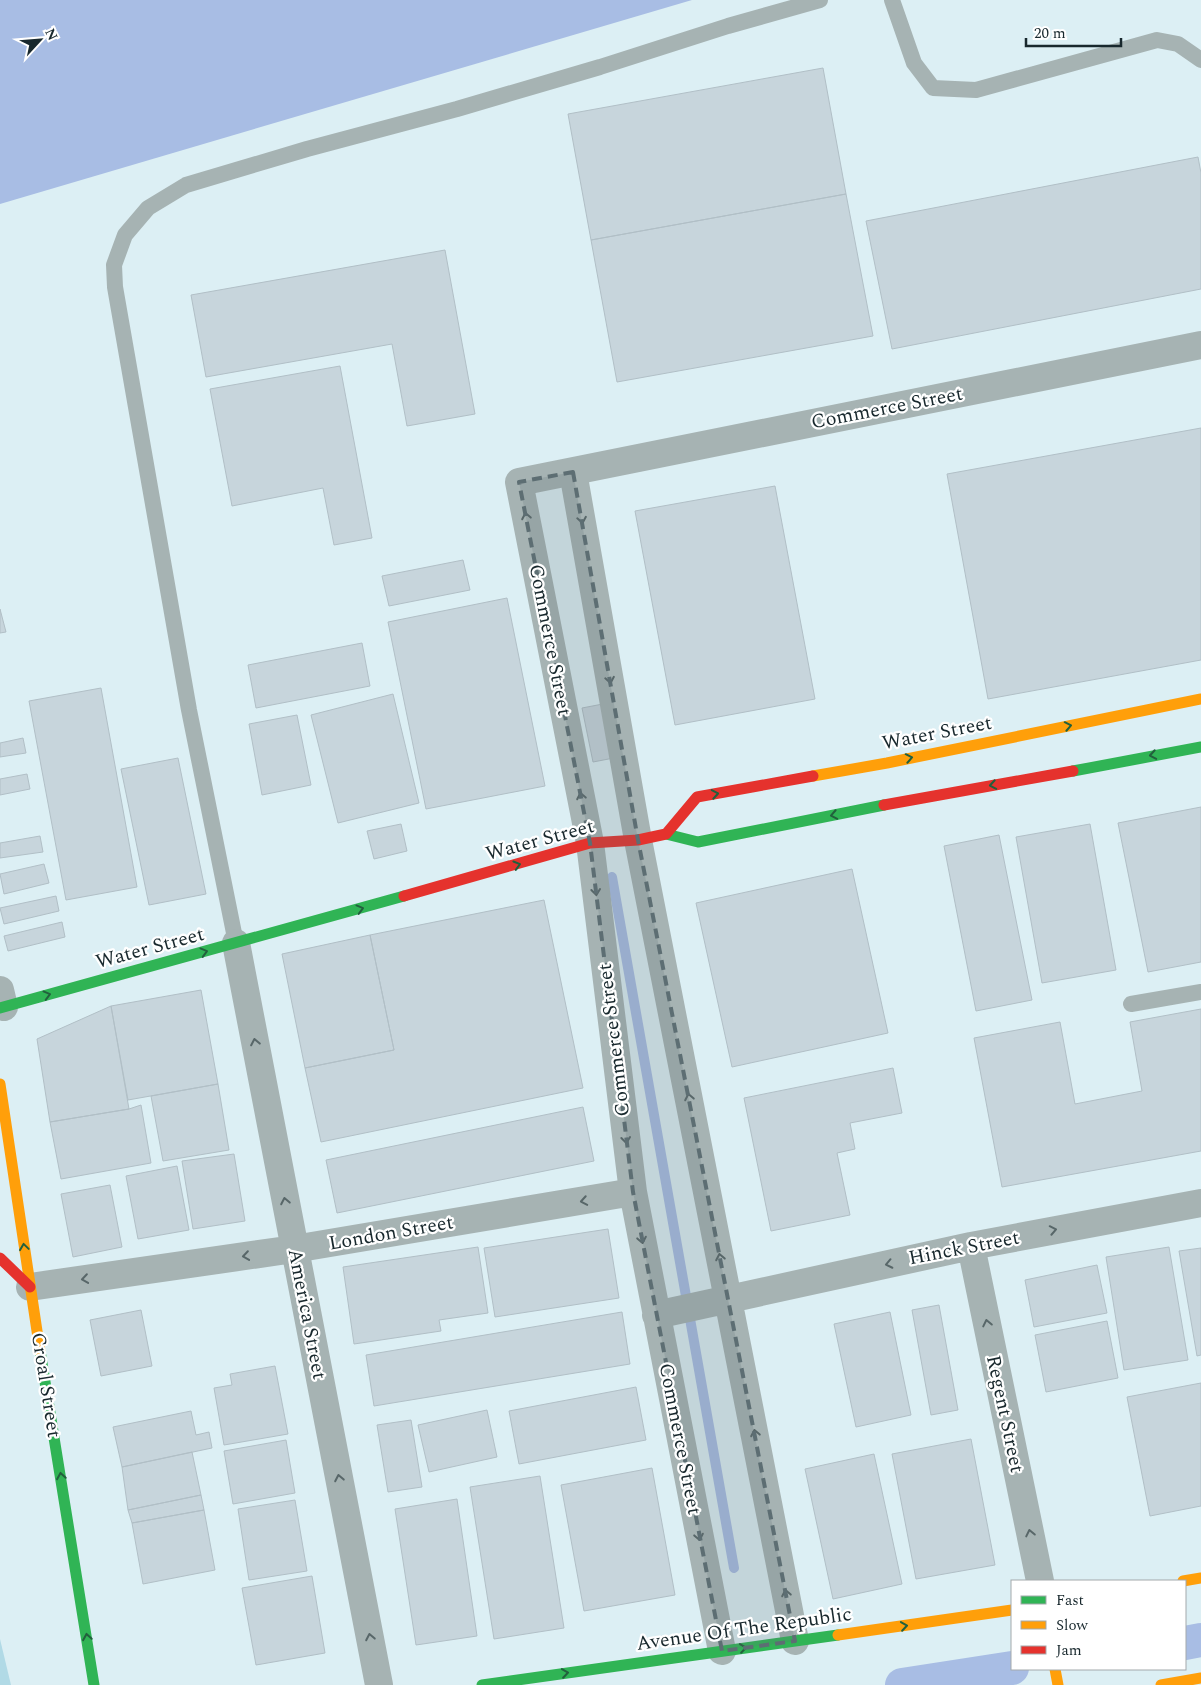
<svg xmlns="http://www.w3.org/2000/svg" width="1201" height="1685" viewBox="0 0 1201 1685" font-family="Spectral,serif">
  <rect width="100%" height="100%" fill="#dceff4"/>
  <path fill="#b1dae6" d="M0 1639 11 1685H0Z"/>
  <path fill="#a8bde4" d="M0 0H692L0 204Z"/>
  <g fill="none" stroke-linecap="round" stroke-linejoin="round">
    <path stroke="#a8bde4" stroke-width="10" d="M612 877 734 1568"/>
    <path stroke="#a8bde4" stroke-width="34" d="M1185 1643 1201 1640
      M902 1685 1012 1668"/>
  </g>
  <path fill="#c7d5dc" stroke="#b1bfc6" d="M823 68 846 194 591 240 568 114Z
    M1198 157 1201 173V289L892 349 866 221Z
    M846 194 873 336 617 382 591 240Z
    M445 250 475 414 407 426 392 344 206 377 191 295Z
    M340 366 372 538 334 545 323 488 232 506 210 389Z
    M1201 428V660L988 699 947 474Z
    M775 486 815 699 675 725 635 511Z
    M463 560 470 590 389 606 382 576Z
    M507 598 545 786 426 809 388 622Z
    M0 609 6 632 0 633Z
    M362 643 370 686 256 708 248 665Z
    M101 688 137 887 66 900 29 701Z
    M393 694 419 803 338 823 311 715Z
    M608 703 619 757 593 762 582 708Z
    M297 715 311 785 262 795 249 724Z
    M23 738 26 753 0 757V743Z
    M178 758 206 894 149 905 121 769Z
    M27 774 30 789 0 795V779Z
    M1201 807V962L1148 972 1118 823Z
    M401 824 407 851 374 859 367 831Z
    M1090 824 1116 970 1042 983 1016 837Z
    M999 835 1032 1000 976 1011 944 846Z
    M40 836 43 852 0 858V843Z
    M44 864 49 883 4 894 0 874Z
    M852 869 888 1033 732 1067 696 903Z
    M56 896 59 911 4 924 0 908Z
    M544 900 583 1088 321 1142 305 1068 394 1050 370 935Z
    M62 922 65 937 8 951 4 936Z
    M370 935 394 1050 305 1068 282 954Z
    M201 990 218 1084 128 1100 111 1006Z
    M111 1006 129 1109 50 1122 37 1039Z
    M1201 1009V1151L1002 1187 974 1038 1060 1022 1075 1104 1142 1091 1130 1022Z
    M893 1068 902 1113 850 1123 855 1149 837 1153 850 1215 771 1231 744 1098Z
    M218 1084 229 1150 163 1161 151 1096Z
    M141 1105 151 1163 61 1179 50 1122 129 1109Z
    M583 1107 594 1161 337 1213 326 1160Z
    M234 1154 245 1221 193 1229 182 1161Z
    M177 1166 189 1230 138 1239 126 1176Z
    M110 1185 122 1247 73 1257 61 1194Z
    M608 1229 619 1298 495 1317 484 1248Z
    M478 1247 488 1313 439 1320 441 1331 354 1344 343 1267Z
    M1169 1247 1188 1360 1124 1370 1106 1257Z
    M1201 1248V1355L1197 1356 1179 1251Z
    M1097 1265 1107 1313 1034 1327 1025 1280Z
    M939 1305 958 1410 931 1415 912 1310Z
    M141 1310 152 1366 101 1376 90 1320Z
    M622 1312 630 1364 374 1406 366 1355Z
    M890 1312 911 1415 856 1427 834 1324Z
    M1107 1321 1118 1378 1046 1392 1035 1335Z
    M275 1366 288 1434 224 1445 214 1388 232 1385 230 1374Z
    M1201 1383V1506L1150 1516 1127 1397Z
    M636 1387 646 1440 519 1464 509 1411Z
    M487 1410 497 1457 429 1472 418 1425Z
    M191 1411 196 1435 209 1432 212 1448 122 1467 113 1427Z
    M411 1420 422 1487 388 1492 377 1425Z
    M971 1439 995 1565 916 1579 892 1454Z
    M286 1440 295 1493 233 1504 224 1451Z
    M192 1452 201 1495 128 1510 122 1467Z
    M874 1454 902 1584 833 1599 805 1469Z
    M652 1468 675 1595 584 1611 561 1485Z
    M540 1476 564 1628 494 1639 470 1487Z
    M201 1495 204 1510 132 1523 128 1510Z
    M457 1499 477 1636 416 1645 395 1509Z
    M295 1500 307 1571 249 1580 238 1509Z
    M204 1510 215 1570 143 1584 132 1523Z
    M312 1576 325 1653 256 1665 242 1588Z"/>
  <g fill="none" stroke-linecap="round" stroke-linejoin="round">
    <path stroke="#a6b3b3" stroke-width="16" d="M892 0 914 63 933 88 976 90 1157 40 1178 44 1201 60
      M236 943 189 710 115 287 114 265 125 235 148 208 186 185 307 149 457 109 600 67 728 26 820 0
      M1131 1004 1201 992"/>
    <path stroke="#a6b3b3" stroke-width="28" d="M573 472 638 840 795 1641
      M236 943 379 1685
      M0 990 4 1007
      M971 1246 1040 1581
      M30 1287 294 1249 633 1192
      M656 1315 971 1246 1201 1203
      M722 1651 633 1192 590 843 519 482 1201 345"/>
    <path stroke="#30b455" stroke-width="11" d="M1073 771 1201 747
      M666 834 698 842 884 805
      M0 1008 404 896
      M40 1351 94 1685
      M482 1685 838 1635"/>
    <path stroke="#ff9f0a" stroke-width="11" d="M813 776 887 763 1201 699
      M0 1084 40 1351
      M1183 1581 1201 1578
      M838 1635 1012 1610
      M1055 1669 1058 1685
      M1161 1685 1201 1678"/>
    <path stroke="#e5322d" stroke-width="11" d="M884 805 1073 771
      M404 896 590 843 638 840 666 834 697 797 813 776
      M0 1258 30 1287"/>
  </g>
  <defs><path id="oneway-chevron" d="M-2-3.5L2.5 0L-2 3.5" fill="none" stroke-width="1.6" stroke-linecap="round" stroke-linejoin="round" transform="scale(1.25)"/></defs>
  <g stroke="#586769">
    <use href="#oneway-chevron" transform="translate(526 516) rotate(-101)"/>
    <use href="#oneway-chevron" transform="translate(582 520) rotate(80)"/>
    <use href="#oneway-chevron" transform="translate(610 680) rotate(80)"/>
    <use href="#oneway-chevron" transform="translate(581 796) rotate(-101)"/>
    <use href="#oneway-chevron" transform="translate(596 892) rotate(83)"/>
    <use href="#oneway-chevron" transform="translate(255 1042) rotate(-101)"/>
    <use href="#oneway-chevron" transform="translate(689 1097) rotate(-101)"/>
    <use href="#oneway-chevron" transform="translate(626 1140) rotate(83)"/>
    <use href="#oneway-chevron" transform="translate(285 1201) rotate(-101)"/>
    <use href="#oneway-chevron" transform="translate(584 1201) rotate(170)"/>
    <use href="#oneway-chevron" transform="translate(1053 1230) rotate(-11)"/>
    <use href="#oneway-chevron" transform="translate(642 1240) rotate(79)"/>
    <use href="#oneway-chevron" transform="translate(246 1256) rotate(172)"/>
    <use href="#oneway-chevron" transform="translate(720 1257) rotate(-101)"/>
    <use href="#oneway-chevron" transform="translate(889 1264) rotate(168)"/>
    <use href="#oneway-chevron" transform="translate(85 1279) rotate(172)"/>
    <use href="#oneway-chevron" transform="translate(987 1323) rotate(-102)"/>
    <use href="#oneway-chevron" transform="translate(755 1433) rotate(-101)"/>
    <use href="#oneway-chevron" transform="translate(339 1478) rotate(-101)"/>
    <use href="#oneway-chevron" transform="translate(1030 1533) rotate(-102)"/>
    <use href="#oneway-chevron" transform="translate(699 1537) rotate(79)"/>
    <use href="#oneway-chevron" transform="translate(786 1593) rotate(-101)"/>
    <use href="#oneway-chevron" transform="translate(370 1637) rotate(-101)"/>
  </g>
  <g stroke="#22603d">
    <use href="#oneway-chevron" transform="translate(1068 726) rotate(-11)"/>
    <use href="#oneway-chevron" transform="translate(1153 755) rotate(170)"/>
    <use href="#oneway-chevron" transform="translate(909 758) rotate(-11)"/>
    <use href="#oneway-chevron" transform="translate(993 785) rotate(170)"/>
    <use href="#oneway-chevron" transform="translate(715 794) rotate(-10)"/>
    <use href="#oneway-chevron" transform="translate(834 815) rotate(169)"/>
    <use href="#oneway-chevron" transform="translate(517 865) rotate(-16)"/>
    <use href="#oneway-chevron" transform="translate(360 909) rotate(-15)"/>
    <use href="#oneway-chevron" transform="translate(204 952) rotate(-15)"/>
    <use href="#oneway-chevron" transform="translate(47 995) rotate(-15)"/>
    <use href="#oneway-chevron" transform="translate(24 1247) rotate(-98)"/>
    <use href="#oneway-chevron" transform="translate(61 1476) rotate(-99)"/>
    <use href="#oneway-chevron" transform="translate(904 1626) rotate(-8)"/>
    <use href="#oneway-chevron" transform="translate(87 1637) rotate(-99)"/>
    <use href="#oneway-chevron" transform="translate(743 1648) rotate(-8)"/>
    <use href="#oneway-chevron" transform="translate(565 1673) rotate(-8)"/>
  </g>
  <path fill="#5d6e73" fill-opacity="0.2" stroke="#5d6e73" stroke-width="4" stroke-dasharray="10 6" stroke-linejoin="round" d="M573 472 638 840 795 1641 722 1651 633 1192 590 843 519 482Z"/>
  <g text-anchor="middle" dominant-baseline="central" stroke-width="4.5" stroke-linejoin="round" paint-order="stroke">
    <g font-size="20" fill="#18282d" stroke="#fff">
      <text transform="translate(887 408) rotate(-11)">Commerce Street</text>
      <text transform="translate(550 640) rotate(79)">Commerce Street</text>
      <text transform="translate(937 733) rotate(-11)">Water Street</text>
      <text transform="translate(540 840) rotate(-15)">Water Street</text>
      <text transform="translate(150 948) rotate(-15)">Water Street</text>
      <text transform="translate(614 1040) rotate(-97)">Commerce Street</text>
      <text transform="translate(391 1233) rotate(-10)">London Street</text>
      <text transform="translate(964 1248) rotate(-11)">Hinck Street</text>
      <text transform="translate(307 1314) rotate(79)">America Street</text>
      <text transform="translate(46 1385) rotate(81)">Croal Street</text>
      <text transform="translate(1005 1414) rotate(78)">Regent Street</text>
      <text transform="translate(680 1439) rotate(79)">Commerce Street</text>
      <text transform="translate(744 1629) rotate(-8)">Avenue Of The Republic</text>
    </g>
  </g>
  <rect x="1011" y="1580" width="175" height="90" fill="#ffffff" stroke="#a3a9ab"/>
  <rect x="1021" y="1596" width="25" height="8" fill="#30b455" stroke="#a3a9ab"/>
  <text x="1056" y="1605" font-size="15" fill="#18282d">Fast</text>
  <rect x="1021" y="1621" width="25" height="8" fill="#ff9f0a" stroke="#a3a9ab"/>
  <text x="1056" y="1630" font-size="15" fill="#18282d">Slow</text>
  <rect x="1021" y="1646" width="25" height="8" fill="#e5322d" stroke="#a3a9ab"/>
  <text x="1056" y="1655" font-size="15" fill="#18282d">Jam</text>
  <g transform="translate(40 40) rotate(64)" stroke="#ffffff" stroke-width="4" paint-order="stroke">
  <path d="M0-4L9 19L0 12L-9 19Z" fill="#18282d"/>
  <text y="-8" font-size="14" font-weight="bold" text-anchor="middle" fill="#18282d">N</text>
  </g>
  <path d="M1026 38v8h95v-8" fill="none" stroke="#18282d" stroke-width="2.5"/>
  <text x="1034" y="38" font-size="15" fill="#18282d" stroke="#ffffff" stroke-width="4" paint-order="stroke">20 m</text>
</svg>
